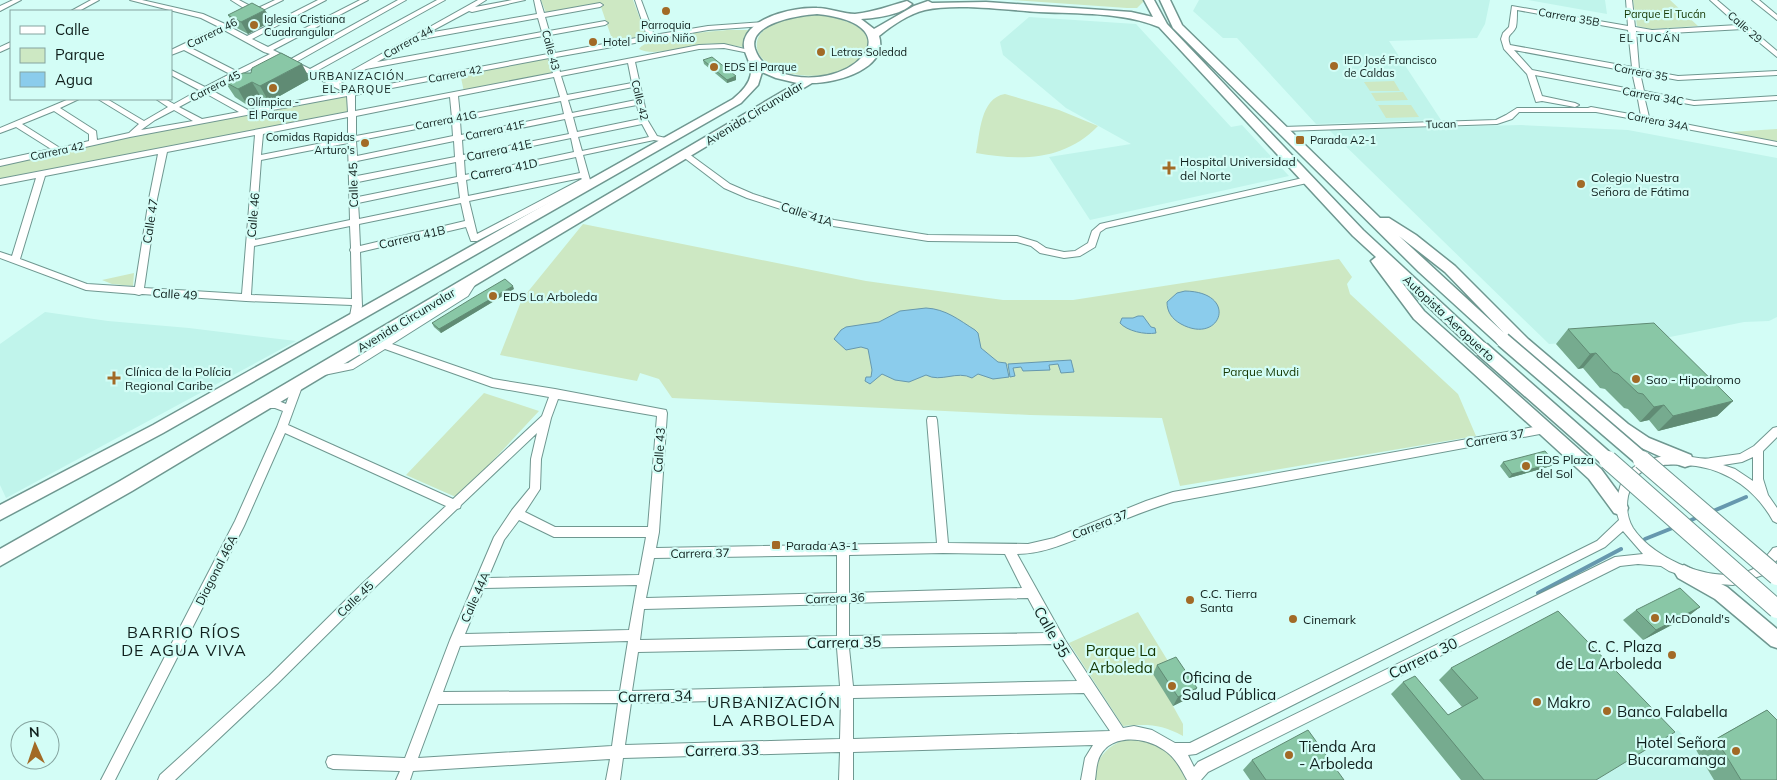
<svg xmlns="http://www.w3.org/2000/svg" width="1777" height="780" viewBox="0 0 1777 780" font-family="Mulish,sans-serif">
  <rect width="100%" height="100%" fill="#d3fdf6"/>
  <path fill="#c0f4eb" d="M1199 0H1490L1485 24 1477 38 1389 41 1441 120 1316 124 1237 38H1223L1193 11Z
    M1528 0H1605L1607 14 1584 10Z
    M1029 17 1136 24 1231 127 1242 125 1289 176 1090 220 1049 157 1131 144 1066 108 1003 55 1000 42Z
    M1521 125 1628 130 1777 158V317L1769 321 1744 322 1670 337 1549 344 1329 130Z
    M45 312 108 321 189 328 296 341 6 498 0 485V344Z
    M1678 730 1696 750 1714 780H1595Z"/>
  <path fill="#cde8c3" d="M541 0H633L646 35 613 42 600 4 546 13Z
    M1011 0H1144V1L1137 8H1127Z
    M1633 0H1670L1698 26 1651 29 1637 26Z
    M814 14C832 16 885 26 863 56 846 79 801 80 777 69 769 65 759 59 757 48 753 23 796 16 814 14Z
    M727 30H751L746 38 743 47C730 45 718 43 704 44 688 46 653 57 639 49 648 35 710 32 727 30Z
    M552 56 557 75 464 92 460 73Z
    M1394 81 1400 91H1370L1364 82Z
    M1403 92 1408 100 1376 101 1371 93Z
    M351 93V113L0 182V163Z
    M1005 94 1059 110 1098 126C1064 161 1021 161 976 153 980 134 980 98 1005 94Z
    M1378 105H1411L1419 117 1386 118Z
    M1777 129V142L1729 132Z
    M583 224 866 281 1003 300H1073L1339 259 1352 277 1347 284 1350 294 1458 394 1476 436 1180 486 1162 418 1030 415 672 398 659 379 640 373 637 381 500 355 522 299Z
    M134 273 133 286 112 284 102 280Z
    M484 393 539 411 458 498 406 475Z
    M1138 612 1171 666 1173 706 1183 724V736C1161 724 1148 724 1123 726L1069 643Z
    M1129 738C1159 740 1176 752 1186 780H1095C1095 757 1108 745 1129 738Z"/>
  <path fill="#8bccec" stroke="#6698ae" d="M1185 291C1240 292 1221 346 1181 324 1172 319 1167 312 1167 302L1177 293Z
    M926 308C946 309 959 320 975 330L978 333 981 348 998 362 1006 363 1009 377 993 379 978 374 972 378C957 370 941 383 926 375L909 382 895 380 882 374 870 384 865 381 866 377H871L872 370 868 349 861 347 846 350 834 339 841 330 846 327 879 322 900 311Z
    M1138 316H1143L1151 327 1155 328 1156 333C1145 335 1127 331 1120 323L1122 318H1133Z
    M1071 360 1074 372 1061 373 1058 364 1049 365 1050 370 1023 371 1021 367 1013 368 1015 376 1010 377 1008 364Z"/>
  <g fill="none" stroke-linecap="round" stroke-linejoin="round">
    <path stroke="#6698ae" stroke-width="4" d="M1711 512 1746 497
      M1687 522 1700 516
      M1645 539 1675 527
      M1538 593 1621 549"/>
    <defs>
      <path id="minor" d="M13 0H21L0 11V6Z
        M91 0H99L79 11H71Z
        M130 0H142L203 14 225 24H231L232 25 230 27 247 36 318 0H326L252 39 268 47 360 0H368L273 50 291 59 398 0H406L296 62 310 69 437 0H445L315 72 333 81 478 0H486L475 7 512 0H525L472 12 469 11 428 33 537 14 534 0H540L544 13 600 3 603 5 600 7 545 17 549 31 605 21 608 23 605 25 550 35 555 53 647 36 635 0H641L654 35 708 26 764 22 767 24 764 26 708 30 556 57 560 72 699 45 724 44 753 51 749 53 724 48 699 49 635 62 648 121 657 136 670 139V143L654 140 583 155 590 180 589 182 477 241H471L466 227 360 252 362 306 360 316 355 319 350 316 352 305 246 301 142 294 139 295 135 294 86 290 0 258V252L12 256 36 178 0 185V179L348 112 347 96 130 137 0 166V160L51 149 16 127 0 133V128L69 99H79L60 108 96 131 97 140 129 133 139 124 98 99H107L144 121 168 107 156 99H165L174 104 199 90 171 75V70L205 87 230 74 184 50 171 55V50L219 27 201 18ZM538 18 542 32 377 62 417 40ZM224 30 264 52 270 54 236 71 189 47ZM543 36 548 54 352 91 339 84 366 69ZM276 57 344 92 248 110 211 90 236 77 242 78 241 74ZM549 58 553 73 355 111V95ZM628 63 632 83 567 95 561 76ZM554 77 560 97 460 116 458 96ZM633 87 636 100 572 113 568 100ZM205 93 239 112 202 119 179 107ZM450 97 452 118 356 136V116ZM561 101 564 114 461 135 460 121ZM637 105 640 119 577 132 573 117ZM174 110 193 121 141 130 155 120ZM54 111 89 134V141L60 148 22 124ZM348 117V138L261 155 263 134ZM565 119 569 134 463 155 462 140ZM452 122 453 136 357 156 356 141ZM642 124 649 137 582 151 578 137ZM255 135 242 294 144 288 157 199 167 152ZM571 138 574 152 465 175 464 160ZM454 141 455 157 357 176V161ZM348 143 350 220 255 240 261 160ZM158 154 149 199 135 287 87 284 20 259 45 176ZM576 157 580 173 468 196 466 180ZM456 162 457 177 358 197V182ZM581 178 582 179 477 234 469 201ZM458 182 460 198 359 219 358 203ZM461 203 465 221 360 246 359 224ZM350 226 351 248 350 250 351 252 352 299 251 295 254 246Z
        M231 0H239L256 9 275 0H283L251 16 248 14 250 12Z
        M1626 0H1632L1635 27 1652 30 1738 25 1710 0H1717L1777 51V57L1743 29 1652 34 1636 31 1639 69 1678 76 1777 71V75L1678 80 1640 73 1644 91 1694 101 1777 96V100L1694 105 1644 96 1649 117 1777 142V146L1596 112H1519L1512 119 1497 124 1283 131 1279 129 1283 127 1496 120 1506 115 1517 108H1588L1591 107 1641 116 1637 94 1535 75 1542 96 1575 103 1579 105 1575 107 1542 101 1536 102 1527 74 1504 49 1501 39 1503 33 1509 27 1512 6 1628 26ZM1517 10 1628 30 1632 67 1510 45C1506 33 1512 36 1516 27 1517 22 1517 15 1517 10ZM1514 50 1632 72 1636 90 1532 70Z
        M1752 0H1759L1777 15V20Z
        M11 42V47L0 52V47Z
        M685 151 730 184 753 194 834 220 928 235 1017 236 1037 242 1046 248 1064 252 1075 251 1088 243 1092 231 1100 224 1307 177 1311 180 1307 183 1106 228 1100 232 1095 247 1080 256 1064 258 1040 253 1031 246 1017 242 928 241 833 226 747 198 724 188 682 156 681 154Z
        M473 277 478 280 468 296 392 344 493 379 555 389 666 410 667 413 659 532 656 548 937 543 927 420 928 417H936L937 420 948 543 1028 544 1054 538 1146 501 1173 492 1545 425 1549 426 1550 429 1549 432 1545 433 1173 502C1146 510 1120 521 1094 532 1069 542 1044 554 1017 554L1065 640 1123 728 1134 726 1152 730 1175 743H1190L1597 541 1619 520C1614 504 1616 503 1620 487 1627 460 1660 454 1685 456 1694 457 1703 460 1711 458L1740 454 1754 446 1773 428 1777 427V437L1763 451V479L1768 495 1777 508V523L1773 521C1757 492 1730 471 1696 466 1677 464 1645 461 1633 481 1630 485 1630 491 1628 496 1626 506 1627 518 1633 528 1654 560 1719 588 1755 568 1761 564 1768 554 1773 548L1777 547V560L1763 575 1733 585 1703 583 1669 571 1661 566 1638 564 1620 566 1208 772 1201 780H1187C1181 769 1175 757 1164 750 1144 736 1107 733 1098 761 1096 767 1096 774 1095 780H1081L1085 758 1093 745 853 752V780H839L840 752 623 758 620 780H606L610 759 413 771 410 780H396L400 771 333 769 328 767 326 762 328 757 333 755 405 758 450 640 494 537 512 510 530 488 531 459 537 433 461 505 460 508 457 509 370 592 277 684 175 780H158L160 775 269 676 362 584 446 506 285 433 244 526 115 780H101L235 521 277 427 283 411 275 408H260L259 405 260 402 276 400 286 404 294 381H302L303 384 288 425 453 499 542 416 549 397 492 387 385 349 353 369 324 375 319 371 324 367 348 363 462 292 470 278ZM558 399 657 416 648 527H555L525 512 540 489 541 459 551 418ZM1753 457V481L1735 469 1723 465 1742 462ZM519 520 554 537H646L639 575 488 578 504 540ZM1623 531 1643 554 1615 557 1198 762 1194 767 1188 755 1196 754 1605 547ZM943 553 1005 554 1022 588 849 593V555ZM837 555V593L646 598 654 558ZM637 585 629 630 465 634 484 588ZM1028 598 1047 633 849 636V603ZM837 604V636L640 640 644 609ZM628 641 620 691 443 692 460 646ZM1053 644 1077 681 853 686 849 648ZM837 648 840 686 632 691 638 652ZM1084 693 1110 731 853 739V698ZM841 698 840 739 625 745 631 703ZM618 703 612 746 418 758 438 704Z"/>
      <path id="highway" d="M1144 0H1154L1167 24 1363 230 1487 345 1489 349 1487 353 1482 354 1477 353 1400 280 1424 311 1601 469 1626 503 1628 508 1626 513 1620 515 1614 513 1589 479 1414 319 1373 264 1371 261 1376 257 1353 236 1159 27C1123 12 1078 14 1039 12 1007 10 956 3 925 10 909 14 891 26 879 36 889 69 836 83 812 83L132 491 0 566V549L120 481 797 83 776 78 762 72 758 85 741 103 163 433 0 520V505L153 425 733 99C772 67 733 57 747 34 759 15 796 7 817 8 830 8 842 14 855 14 874 12 889 6 907 1L912 4C901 15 877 18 861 19L874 29 914 6 928 1 932 3 986 2 1131 12 1153 17ZM817 14C922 25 845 98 779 72 767 67 759 61 755 49 747 23 800 15 817 14Z
        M1160 0H1170L1182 25 1380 218H1389L1416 235 1455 266 1528 339 1628 424 1649 438 1691 455 1693 460 1691 465 1685 467 1679 465 1637 446 1618 432 1509 337 1510 340 1508 344 1503 345 1498 344 1419 272 1173 28ZM1399 236 1445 272 1504 333Z
        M1684 565 1727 587 1777 629V648L1771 646 1715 599 1678 578 1675 573 1678 568Z"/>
    </defs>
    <use href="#minor" stroke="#6f9790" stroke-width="2"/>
    <use href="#highway" stroke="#6f9790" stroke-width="3"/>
    <use href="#minor" fill="#fff" fill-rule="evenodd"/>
    <use href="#highway" fill="#fff" fill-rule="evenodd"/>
    <defs>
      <path id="highway-bridge-far1" d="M1503 340 1644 461
        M1482 349 1609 461"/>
      <path id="highway-bridge" d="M1608 460 1777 609
        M1642 460 1777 576"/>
    </defs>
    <use href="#highway-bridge-far1" stroke="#6f9790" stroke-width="17" stroke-linecap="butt"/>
    <use href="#highway-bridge" stroke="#6f9790" stroke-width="20" stroke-linecap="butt"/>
    <use href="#highway-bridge-far1" stroke="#fff" stroke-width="14"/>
    <use href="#highway-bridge" stroke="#fff" stroke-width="18"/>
  </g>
  <path fill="#76ab8f" d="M228 15 272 21 248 34 235 27Z
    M703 60 736 80 727 83 704 64Z
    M310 79 269 102 261 97 247 105 235 97 225 82Z
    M514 289 441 333 434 327 432 323Z
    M1568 329 1733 401 1717 416 1658 431 1649 420 1640 422 1628 409 1624 408 1605 389 1600 388 1583 368 1578 369 1556 344Z
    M1503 462 1551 466 1509 478 1500 466Z
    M1700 607 1687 617 1643 640 1623 620 1636 610Z
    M1157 665 1191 697 1173 706 1153 674Z
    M1451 668 1596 780H1461L1391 694 1403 682 1448 715 1462 707 1439 680Z
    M1767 710 1777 780H1714L1696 750Z
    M1252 760 1344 780H1250L1243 770Z"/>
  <path fill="#608b74" d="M265 10 272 21 248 34 241 22Z
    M302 64 310 79 269 102 260 86Z
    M736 76V80L727 83V80Z
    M252 82 261 97 247 105 238 89Z
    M513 286 514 289 441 333 439 329Z
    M1596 353 1583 368 1578 369 1590 354Z
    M1733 401 1717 416 1658 431 1673 416Z
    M1664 405 1649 420 1640 422 1654 407Z
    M1555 463 1551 466 1509 478 1512 474Z
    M1700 607 1687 617 1643 640 1656 630Z
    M1197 688 1191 697 1173 706 1178 697Z"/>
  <path fill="#89c7a6" stroke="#608b74" d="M252 3 265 10 241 22 228 15Z
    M281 53 302 64 260 86 252 82 238 89 225 82 243 73H251L252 68Z
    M712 57 736 76 727 80 703 60Z
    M505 279 513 286 439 329 432 323 471 299Z
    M1654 323 1733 401 1673 416 1664 405 1654 407 1643 394 1638 393 1618 374 1613 372 1596 353 1590 354 1568 329Z
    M1545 451 1555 463 1512 474 1503 462Z
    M1680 588 1700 607 1656 630 1636 610Z
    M1558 611 1675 732 1596 780H1484L1403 682 1415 676 1448 715 1478 698 1451 668Z
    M1176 657 1197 688 1178 697 1157 665Z
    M1767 710 1777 720V780H1741L1716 739Z
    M1308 730 1344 780H1266L1252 760Z"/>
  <g fill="#a26a26" stroke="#d3fdf6" stroke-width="2">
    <circle cx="666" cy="11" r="5"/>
    <circle cx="254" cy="25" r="5"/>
    <circle cx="593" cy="42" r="5"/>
    <circle cx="821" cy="52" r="5"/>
    <circle cx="1334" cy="66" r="5"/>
    <circle cx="714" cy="67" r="5"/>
    <circle cx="273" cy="88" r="5"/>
    <rect x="1295" y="135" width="10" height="10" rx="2.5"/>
    <circle cx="365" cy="143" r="5"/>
    <path d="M1166.5 160.5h5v5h5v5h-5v5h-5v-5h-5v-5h5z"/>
    <circle cx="1581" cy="184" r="5"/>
    <circle cx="493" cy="296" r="5"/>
    <path d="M111.5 370.5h5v5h5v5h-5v5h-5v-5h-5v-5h5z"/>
    <circle cx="1636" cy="379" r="5"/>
    <circle cx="1526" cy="466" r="5"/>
    <rect x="771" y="540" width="10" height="10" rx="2.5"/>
    <circle cx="1190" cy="600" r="5"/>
    <circle cx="1655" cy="618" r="5"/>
    <circle cx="1293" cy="619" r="5"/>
    <circle cx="1672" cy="655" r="5"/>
    <circle cx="1172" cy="686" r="5"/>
    <circle cx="1537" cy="702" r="5"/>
    <circle cx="1607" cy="711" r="5"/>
    <circle cx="1736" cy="751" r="5"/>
    <circle cx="1289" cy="755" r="5"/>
  </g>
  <g text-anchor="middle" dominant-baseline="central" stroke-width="4.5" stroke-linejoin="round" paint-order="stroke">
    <g font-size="11" fill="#143601" stroke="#d3fdf6">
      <text x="1665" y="14">Parque El Tucán</text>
    </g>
    <g font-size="11" fill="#0f1f1c" stroke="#d3fdf6">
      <text transform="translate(1569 17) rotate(10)">Carrera 35B</text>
      <text transform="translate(1745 27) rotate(41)">Calle 29</text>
      <text transform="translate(212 33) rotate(-26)">Carrera 46</text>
      <text transform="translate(408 42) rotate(-29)">Carrera 44</text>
      <text transform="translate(551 50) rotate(75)">Calle 43</text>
      <text transform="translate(1641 72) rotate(11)">Carrera 35</text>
      <text transform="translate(455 74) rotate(-11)">Carrera 42</text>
      <text transform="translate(215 86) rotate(-27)">Carrera 45</text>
      <text transform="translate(1653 96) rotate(10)">Carrera 34C</text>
      <text transform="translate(640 100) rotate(76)">Calle 42</text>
      <text transform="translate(446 120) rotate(-11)">Carrera 41G</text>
      <text transform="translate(1658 121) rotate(11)">Carrera 34A</text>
      <text transform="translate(1441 124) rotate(-2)">Tucan</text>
      <text transform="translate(495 130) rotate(-12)">Carrera 41F</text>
      <text transform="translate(57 151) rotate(-12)">Carrera 42</text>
    </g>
    <g font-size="11" fill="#0f1f1c" stroke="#d3fdf6" text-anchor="start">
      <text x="264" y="19">Iglesia Cristiana<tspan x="264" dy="13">Cuadrangular</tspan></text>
      <text x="666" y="25" text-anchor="middle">Parroquia<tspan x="666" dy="13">Divino Niño</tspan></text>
      <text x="603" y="42">Hotel</text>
      <text x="831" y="52">Letras Soledad</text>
      <text x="1344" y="60">IED José Francisco<tspan x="1344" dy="13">de Caldas</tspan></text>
      <text x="724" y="67">EDS El Parque</text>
      <text x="273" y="102" text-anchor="middle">Olímpica -<tspan x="273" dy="13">El Parque</tspan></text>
      <text x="355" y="137" text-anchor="end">Comidas Rapidas<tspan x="355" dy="13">Arturo's</tspan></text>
      <text x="1310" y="140">Parada A2-1</text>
    </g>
    <g font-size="11" letter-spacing="1" fill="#0f1f1c" stroke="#d3fdf6">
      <text x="1650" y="38">EL TUCÁN</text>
      <text x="357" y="76">URBANIZACIÓN<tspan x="357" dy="13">EL PARQUE</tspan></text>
    </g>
    <g font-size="12" fill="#0f1f1c" stroke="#d3fdf6">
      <text transform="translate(754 113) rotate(-31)">Avenida Circunvalar</text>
      <text transform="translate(499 150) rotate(-12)">Carrera 41E</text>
      <text transform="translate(504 169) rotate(-11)">Carrera 41D</text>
      <text transform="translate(353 185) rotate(-91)">Calle 45</text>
      <text transform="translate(807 214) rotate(18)">Calle 41A</text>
      <text transform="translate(253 215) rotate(-85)">Calle 46</text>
      <text transform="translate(150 221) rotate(-81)">Calle 47</text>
      <text transform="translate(412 237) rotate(-13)">Carrera 41B</text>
      <text transform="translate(175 294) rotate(3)">Calle 49</text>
      <text transform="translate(1449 318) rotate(43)">Autopista Aeropuerto</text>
      <text transform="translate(406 320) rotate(-31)">Avenida Circunvalar</text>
      <text transform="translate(1495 438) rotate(-10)">Carrera 37</text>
      <text transform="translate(659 450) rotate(-86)">Calle 43</text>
      <text transform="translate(1100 524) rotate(-22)">Carrera 37</text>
      <text transform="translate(700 553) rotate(-1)">Carrera 37</text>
      <text transform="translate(216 570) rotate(-63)">Diagonal 46A</text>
      <text transform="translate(475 597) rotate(-66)">Calle 44A</text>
      <text transform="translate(835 598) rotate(-2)">Carrera 36</text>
      <text transform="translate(355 599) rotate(-44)">Calle 45</text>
    </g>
    <g font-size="12" fill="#0f1f1c" stroke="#d3fdf6" text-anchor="start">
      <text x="1180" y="161">Hospital Universidad<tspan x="1180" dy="14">del Norte</tspan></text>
      <text x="1591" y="177">Colegio Nuestra<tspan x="1591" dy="14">Señora de Fátima</tspan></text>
      <text x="503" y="296">EDS La Arboleda</text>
      <text x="125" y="371">Clínica de la Polícia<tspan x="125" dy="14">Regional Caribe</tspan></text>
      <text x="1646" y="379">Sao - Hipodromo</text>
      <text x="1536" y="459">EDS Plaza<tspan x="1536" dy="14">del Sol</tspan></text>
      <text x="786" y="545">Parada A3-1</text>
      <text x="1200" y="593">C.C. Tierra<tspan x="1200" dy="14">Santa</tspan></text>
      <text x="1665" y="618">McDonald's</text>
      <text x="1303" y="619">Cinemark</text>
    </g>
    <g font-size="12" fill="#143601" stroke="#d3fdf6">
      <text x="1261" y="371">Parque Muvdi</text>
    </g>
    <g font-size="15" fill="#0f1f1c" stroke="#d3fdf6">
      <text transform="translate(1052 632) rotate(60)">Calle 35</text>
      <text transform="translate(844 642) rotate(-1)">Carrera 35</text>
      <text transform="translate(1423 658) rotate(-26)">Carrera 30</text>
      <text transform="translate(655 696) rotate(-1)">Carrera 34</text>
      <text transform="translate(722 750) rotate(-1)">Carrera 33</text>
    </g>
    <g font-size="15" fill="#0f1f1c" stroke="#d3fdf6" text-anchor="start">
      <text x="1662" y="646" text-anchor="end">C. C. Plaza<tspan x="1662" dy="17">de La Arboleda</tspan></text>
      <text x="1182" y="677">Oficina de<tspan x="1182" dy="17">Salud Pública</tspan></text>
      <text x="1547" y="702">Makro</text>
      <text x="1617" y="711">Banco Falabella</text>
      <text x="1726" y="742" text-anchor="end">Hotel Señora<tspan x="1726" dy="17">Bucaramanga</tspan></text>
      <text x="1299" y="746">Tienda Ara<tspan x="1299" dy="17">- Arboleda</tspan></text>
    </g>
    <g font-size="15" fill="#143601" stroke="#d3fdf6">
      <text x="1121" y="650">Parque La<tspan x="1121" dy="17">Arboleda</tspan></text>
    </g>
    <g font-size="16" letter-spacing="1" fill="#0f1f1c" stroke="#d3fdf6">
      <text x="184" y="632">BARRIO RÍOS<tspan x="184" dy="18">DE AGUA VIVA</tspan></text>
      <text x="774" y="702">URBANIZACIÓN<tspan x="774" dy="18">LA ARBOLEDA</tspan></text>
    </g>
  </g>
  <rect x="10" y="10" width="162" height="90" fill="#d3fdf6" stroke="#85a49f"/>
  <rect x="20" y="26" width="25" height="8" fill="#ffffff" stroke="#85a49f"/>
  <text x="55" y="35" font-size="15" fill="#0f1f1c">Calle</text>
  <rect x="20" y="48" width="25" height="15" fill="#cde8c3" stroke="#85a49f"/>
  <text x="55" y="60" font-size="15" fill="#0f1f1c">Parque</text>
  <rect x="20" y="72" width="25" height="15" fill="#8bccec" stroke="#85a49f"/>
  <text x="55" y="85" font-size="15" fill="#0f1f1c">Agua</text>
  <g transform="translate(35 745) rotate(357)"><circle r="24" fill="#d3fdf6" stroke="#85a49f"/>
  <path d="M0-4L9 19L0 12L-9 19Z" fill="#a26a26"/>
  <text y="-8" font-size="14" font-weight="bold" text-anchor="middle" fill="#0f1f1c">N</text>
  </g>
</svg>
